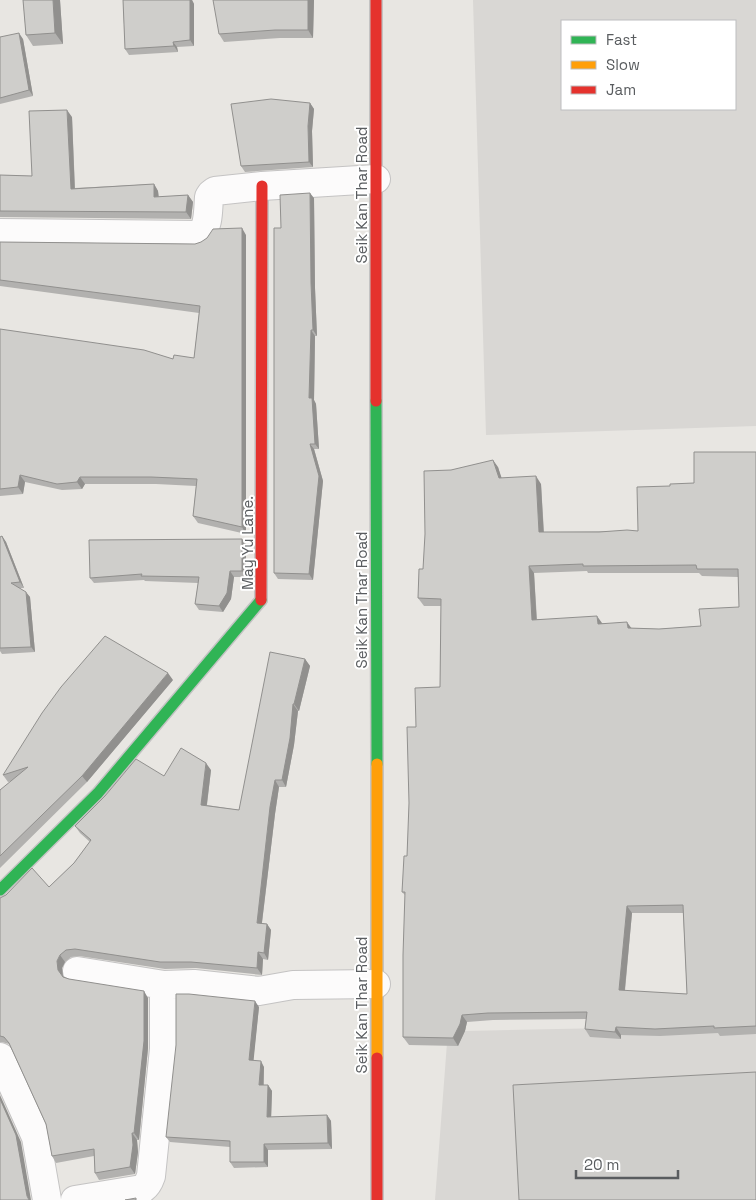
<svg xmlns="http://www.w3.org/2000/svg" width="756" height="1200" viewBox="0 0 756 1200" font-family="'Space Grotesk',sans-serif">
  <rect width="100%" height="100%" fill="#e8e6e2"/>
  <path fill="#d9d7d4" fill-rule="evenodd" d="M473 0H756V426L486 435ZM735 21V109H562V21Z
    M756 1025V1200H435L448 1030 465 1031Z"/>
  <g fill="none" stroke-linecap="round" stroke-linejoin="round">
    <defs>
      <path id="street" d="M0 233 200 235C209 227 208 209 209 197L211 194 215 191 262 186 376 179
        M77 971 164 985 194 984 259 991 293 985 376 984
        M0 1057 36 1137 47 1200
        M75 1200 142 1189C147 1186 149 1182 151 1176L164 1049V985"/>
      <path id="fast" d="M376 401 377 764
        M0 890 98 793 261 600"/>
      <path id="slow" d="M377 764V1058"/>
      <path id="jam" d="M376 0V401
        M261 600 262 186
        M377 1058V1200"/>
    </defs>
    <use href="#street" stroke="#c4c3c3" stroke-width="30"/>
    <use href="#fast" stroke="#c3c3c3" stroke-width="14"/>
    <use href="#slow" stroke="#c3c3c3" stroke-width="14"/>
    <use href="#jam" stroke="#c3c3c3" stroke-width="14"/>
    <use href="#street" stroke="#fcfbfb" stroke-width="28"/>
    <use href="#fast" stroke="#30b455" stroke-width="11"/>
    <use href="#slow" stroke="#ff9f0a" stroke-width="11"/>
    <use href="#jam" stroke="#e5322d" stroke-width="11"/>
  </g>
  <path fill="#b2b1af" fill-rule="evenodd" d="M23 0H60L63 44 33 46 26 35Z
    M123 0H192L194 4V46L177 47 178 52 129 55 125 49Z
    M314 0 313 38H280L224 42 219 34Z
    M0 37 23 39 33 96 0 104Z
    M310 103 314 109 312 131 313 167 245 172 241 166Z
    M72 117 75 188 154 184 158 191 159 197 188 195 193 202 191 219 0 217V175L32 176Z
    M314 198 315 288 317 336H315L314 400 316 404 319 449H314L323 481 313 580 278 579 274 573 281 228Z
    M246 235V534L198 523 193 516 196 486 156 484H85L82 489 62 490 25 482 23 494 0 496V329L173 359 194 358 199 313 0 286V242L195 244Z
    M756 452V1034L720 1036 718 1033 660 1036 621 1035V1039L590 1037 585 1029 586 1019 493 1020 467 1022 465 1031 458 1046 409 1045 403 1037 405 895 402 892 407 856 416 727 440 687 441 606H424L418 598 423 569 451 470 498 467 501 478 541 484 544 532 638 531 670 486 694 483ZM587 571 588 573H699L702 576 738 577 739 607 701 626 659 629 632 628 602 623 537 619 534 573ZM632 913H683L687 994 625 991Z
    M2 536 6 542 24 588H20L30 597 35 652 2 654 0 651V537Z
    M246 544V577H234L231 599 223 612 199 610 195 604 198 583 145 581 144 580 94 583 90 578Z
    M305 659 310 666 299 711H298L294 745 286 787H279L275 814 262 923 267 924 271 930 268 960 263 959 262 975 196 968 165 969 79 956 71 957 65 962 62 968 63 976 69 979 148 998V1048L139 1140H137L138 1152 135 1174 99 1180 95 1173 94 1156 56 1163 52 1156 46 1124 10 1046 9 1044 2 1042H0V898L49 887 74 863 90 842 80 833 75 826 164 776 211 770 207 805 239 810Z
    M173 680 87 782 0 868V790L12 781 8 782 3 775Z
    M259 1007 253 1061 264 1067V1085H268L272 1091 271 1117 327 1115 331 1121 332 1149 268 1150V1167L234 1168 230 1162V1147L170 1142 166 1137Z"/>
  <path fill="#91908e" d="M53 0H60L63 44 55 33Z
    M190 0H192L194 4V46L190 40Z
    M308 0H314L313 38 308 30Z
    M19 33 23 39 33 96 29 90Z
    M173 42 177 47 178 52 174 46Z
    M310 103 314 109 312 131 313 167 309 162 308 126Z
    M67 110 72 117 75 195 71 189Z
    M154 184 158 191 159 204 154 197Z
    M310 193 314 198 315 288 317 336 313 330 311 283Z
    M188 195 193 202 191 219 186 212Z
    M242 228 246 235V534L242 527Z
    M311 330 315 336 314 400 316 404 319 449 315 444 309 398Z
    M310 444 314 449 323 481 313 580 309 574Z
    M493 460 498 467 504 485 499 478Z
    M20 475 25 482 23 494 18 487Z
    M536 476 541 484 544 539 539 532Z
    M80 477 85 484 82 489 77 482Z
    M2 536 6 542 24 588 20 582Z
    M242 539 246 544V577L242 571Z
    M529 566 534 573 537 627 532 620Z
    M230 571 234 577 231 599 223 612 219 606Z
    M26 592 30 597 35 652 31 647Z
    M597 616 602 623 603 631 598 624Z
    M627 622 632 629 628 628Z
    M305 659 310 666 299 711 294 704Z
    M168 673 173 680 87 782 82 776Z
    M293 704 298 711 294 745 286 787 282 780Z
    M206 763 211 770 206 811 201 805Z
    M275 780 279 787 275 814 261 930 257 923 270 807Z
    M627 906 632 913 624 998 619 990Z
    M267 924 271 930 268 960 264 953Z
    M258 952 263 959 262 975 257 968Z
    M60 955 65 962 62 968 63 977 58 970 57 961Z
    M144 991 148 998V1048L139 1140 134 1133Z
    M255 1001 259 1007 253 1066 249 1060Z
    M462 1015 467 1022 465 1031 458 1046 453 1038Z
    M616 1027 621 1035V1039L615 1032Z
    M261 1061 264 1067 263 1091 259 1085Z
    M268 1085 272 1091 271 1122 267 1117Z
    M0 1095 21 1142 31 1200H29L27 1196 0 1099Z
    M327 1115 331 1121 332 1149 328 1143Z
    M132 1133 137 1140 138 1152 135 1174 130 1167Z
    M264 1144 268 1150V1167L264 1162Z"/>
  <path fill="#cfcecb" stroke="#91908e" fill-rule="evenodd" d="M23 0H53L55 33 26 35Z
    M123 0H190V40L173 42 174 46 125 49Z
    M213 0H308V30H275L219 34Z
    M19 33 29 90 0 98V37Z
    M271 99 310 103 308 126 309 162 241 166 231 104Z
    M67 110 71 189 154 184V197L188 195 186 212 0 211V175L32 176 29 111Z
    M310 193 311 283 313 330H311L309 398H312L315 444H310L319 476 309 574 274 573V228H281L280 195Z
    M242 228V527L193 516 197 479 151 477H80L77 482 57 484 20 475 18 487 0 489V329L144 350 173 359 174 355 194 358 200 306 0 280V242L195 244 201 242 207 238 213 229Z
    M694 452H756V1026L714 1028V1026L655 1029 616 1027 615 1032 585 1029 587 1012 488 1013 462 1015 460 1024 453 1038 403 1037V955L405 892H402L404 856H407L409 803 407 727H416L415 688 440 687 441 599 418 598 419 569H423L425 534 424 471 451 470 493 460 499 478 536 476 539 532H599L627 530 638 531 637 487 670 486V484L694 483ZM583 564V566L696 565 697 569H738L739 607 699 609 701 626 659 629 628 628 627 622 598 624 597 616 532 620 529 566ZM683 905 687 994 619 990 627 906Z
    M2 536 20 582 11 583 26 592 31 647 0 648V537Z
    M242 539V571H230L227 593 219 606 195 604 199 577 141 576 142 574 90 578 89 540Z
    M105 636 168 673 82 776 0 856V790L28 767 3 775 42 713 61 687Z
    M270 652 305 659 294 704H293L290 738 282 780H275L270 807 257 923 267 924 264 953 258 952 257 968 191 962H160L75 949 66 950 60 955 57 961 58 970 63 977 69 979 144 991V1041L134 1133H132L133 1145 130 1167 95 1173 94 1149 52 1156 46 1124 9 1043 4 1037 0 1036V898L6 895 32 868 49 887 74 863 91 840 75 826 105 796 136 759 164 776 181 748 206 763 201 805 239 810Z
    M176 994H189L255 1001 249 1060 261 1061 259 1085H268L267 1117 327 1115 328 1143 264 1144V1162H230V1141L166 1137 176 1045Z
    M756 1072V1200H519L513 1085Z
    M0 1099 16 1135 27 1196 29 1200H0Z
    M136 1198V1200H125Z"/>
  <g text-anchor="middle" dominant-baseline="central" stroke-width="4" stroke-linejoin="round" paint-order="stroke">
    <g font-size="15" fill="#595c5f" stroke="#fff">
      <text transform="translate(361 195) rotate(-90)">Seik Kan Thar Road</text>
      <text transform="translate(247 543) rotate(-90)">May Yu Lane.</text>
      <text transform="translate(361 600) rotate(-90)">Seik Kan Thar Road</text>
      <text transform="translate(361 1005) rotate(-90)">Seik Kan Thar Road</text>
    </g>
  </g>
  <rect x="561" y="20" width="175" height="90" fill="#ffffff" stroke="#bdbebf"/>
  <rect x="571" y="36" width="25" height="8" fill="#30b455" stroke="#bdbebf"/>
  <text x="606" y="45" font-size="15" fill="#595c5f">Fast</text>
  <rect x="571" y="61" width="25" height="8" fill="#ff9f0a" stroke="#bdbebf"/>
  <text x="606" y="70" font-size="15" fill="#595c5f">Slow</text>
  <rect x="571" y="86" width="25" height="8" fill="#e5322d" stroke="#bdbebf"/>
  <text x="606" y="95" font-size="15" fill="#595c5f">Jam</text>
  <path d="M576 1170v8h102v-8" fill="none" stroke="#595c5f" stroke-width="2.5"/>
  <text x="584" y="1170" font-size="15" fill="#595c5f" stroke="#ffffff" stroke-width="4" paint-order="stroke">20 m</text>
</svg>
